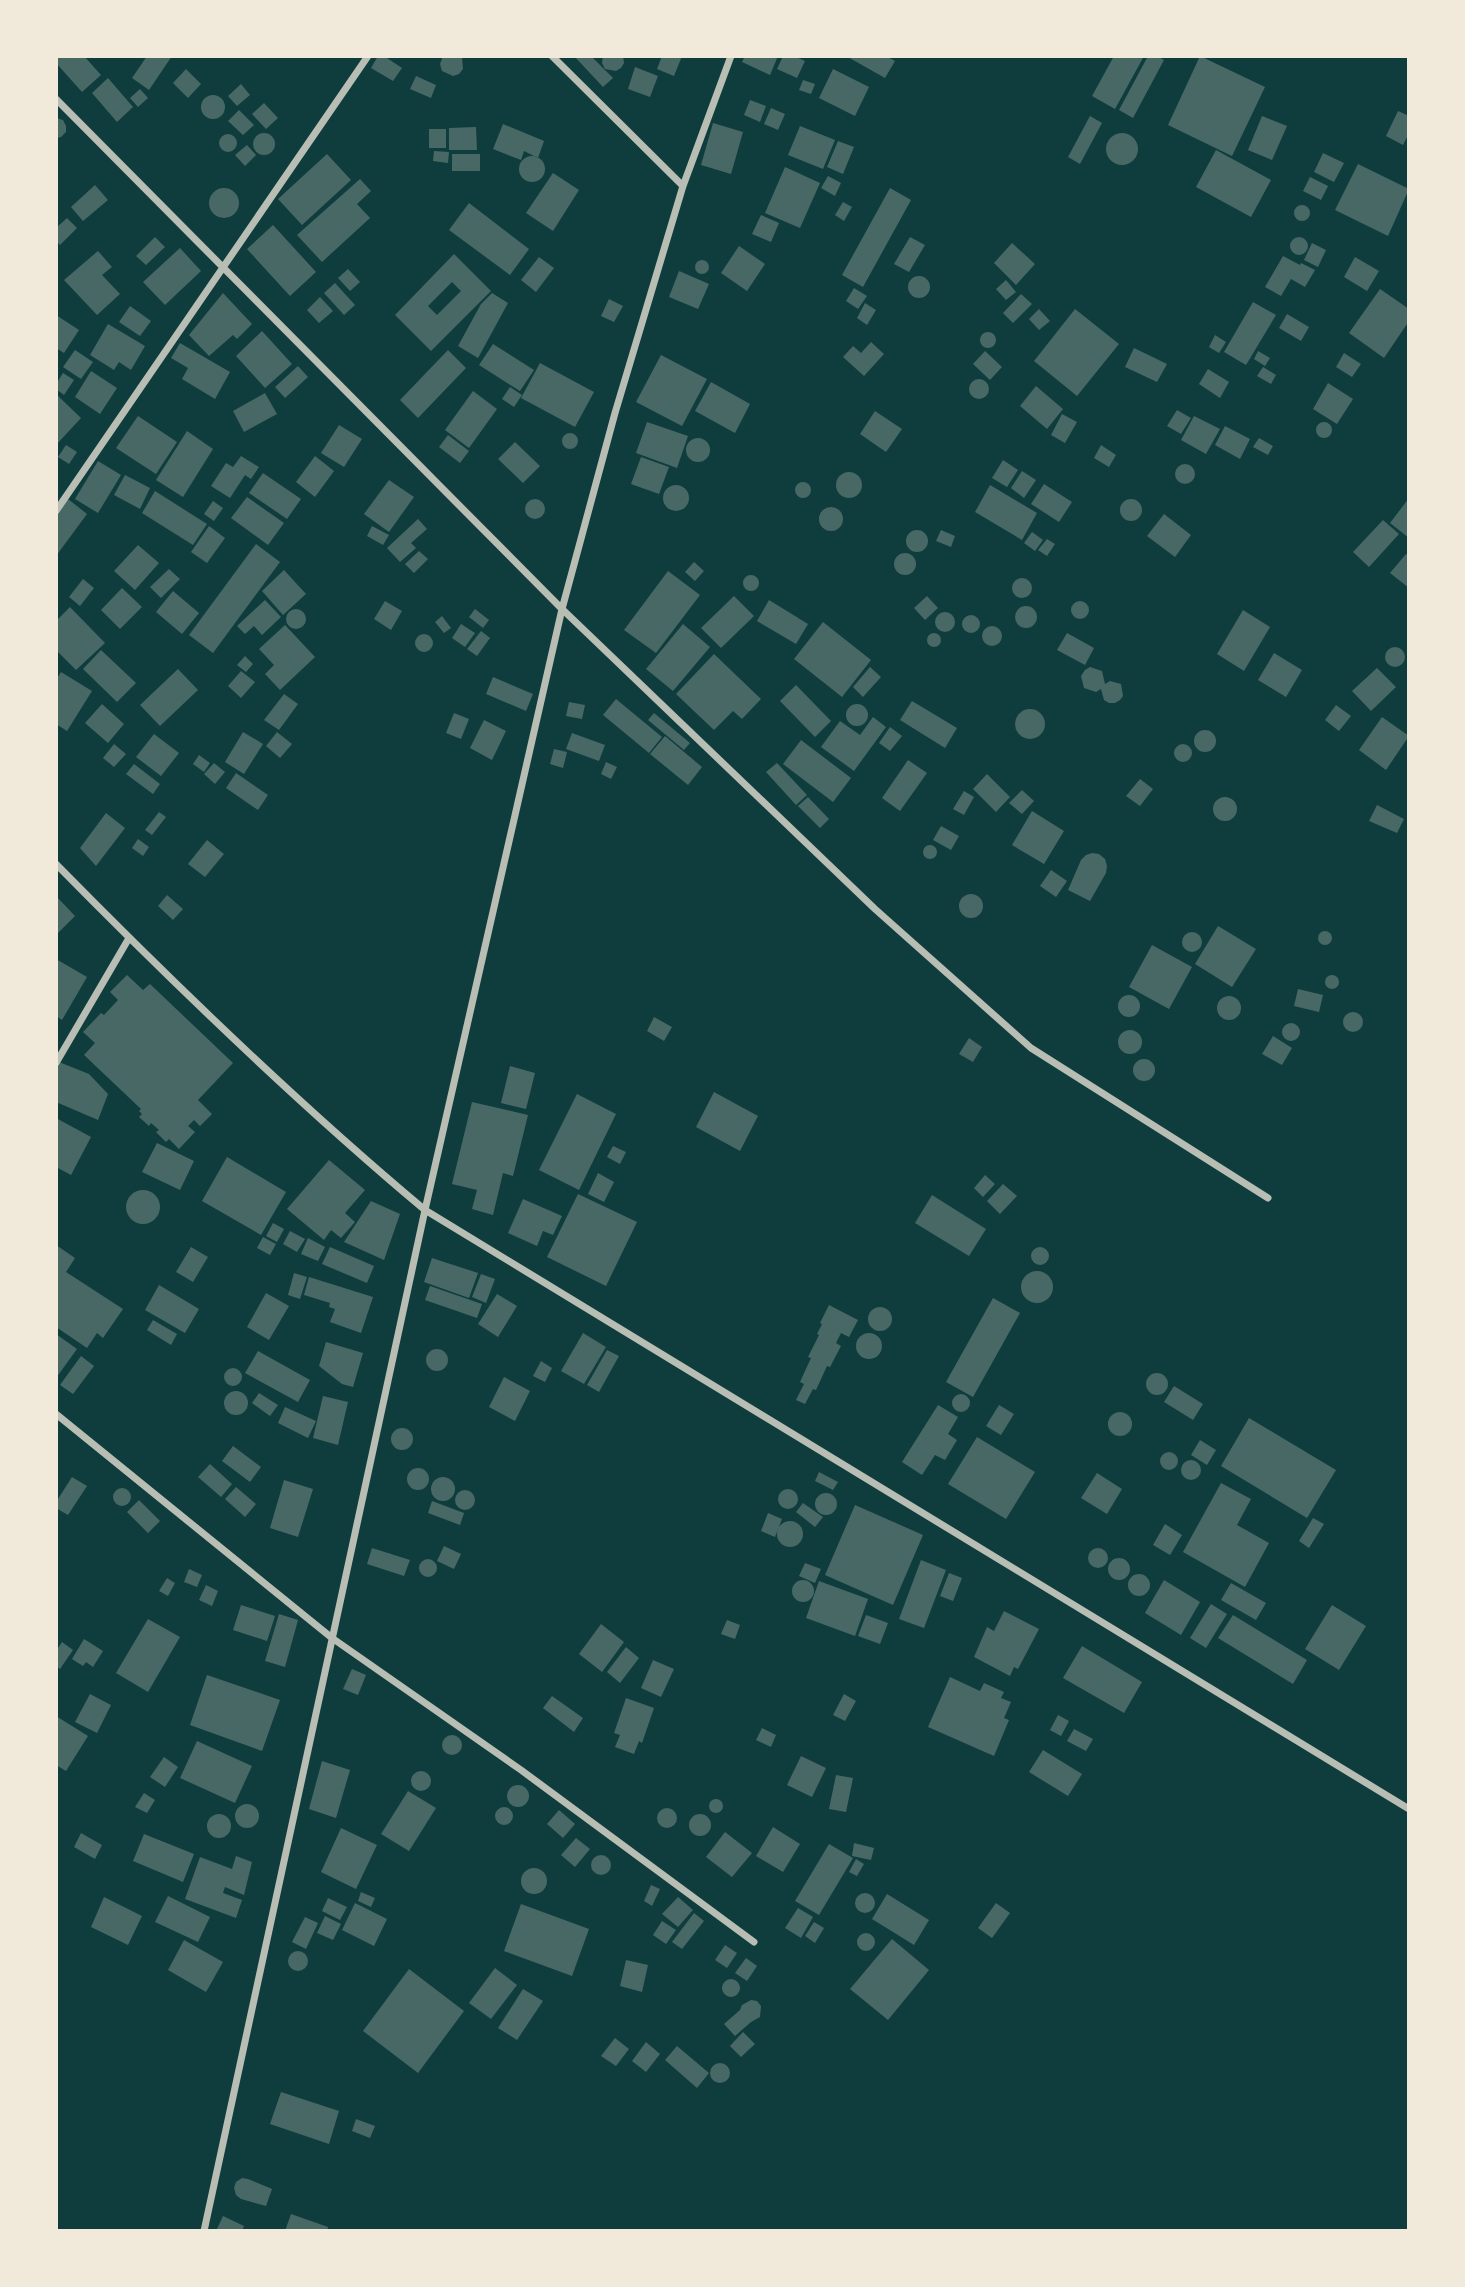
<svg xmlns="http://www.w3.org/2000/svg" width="1465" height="2287" viewBox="0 0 1465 2287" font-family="'Archivo Narrow',sans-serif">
  <rect width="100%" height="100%" fill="#0f3d3e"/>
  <path fill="#486865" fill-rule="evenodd" d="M56 56H84L101 75 82 92 56 63Z
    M147 56H172L149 90 132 78Z
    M378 56H384L402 68 393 81 371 68Z
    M443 56 462 57 463 69 459 74 453 76 442 71 440 64Z
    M574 56H591L613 78 603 87Z
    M603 56H623L624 63 621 68 616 71 605 69 602 63Z
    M662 56H682L674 76 657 69Z
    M745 56H778L770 75 742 62Z
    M783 56H794L805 61 797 78 777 69Z
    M846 56H886L895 61 885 78Z
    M1114 56H1144L1115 109 1092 96Z
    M1148 56H1157L1164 60 1133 118 1119 110Z
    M1200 56 1265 87 1232 156 1168 125Z
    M635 67 658 76 650 97 628 89Z
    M186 69 201 84 188 98 173 83Z
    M833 69 869 87 855 116 819 98Z
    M416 76 436 85 431 98 410 89Z
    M108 78 133 107 117 122 92 93Z
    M803 80 815 84 811 94 799 90Z
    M241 84 250 95 237 106 228 96Z
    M140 89 148 98 138 107 130 98Z
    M201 107a12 12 0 1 1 24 0a12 12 0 1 1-24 0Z
    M750 100 766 106 760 122 744 115Z
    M264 103 278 118 266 129 252 114Z
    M771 108 785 114 778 130 764 124Z
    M239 110 254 125 243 135 228 121Z
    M1398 111 1409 116V133L1403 145 1386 136Z
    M1090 116 1102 123 1080 164 1068 157Z
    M1262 116 1287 126 1272 160 1248 150Z
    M56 118 63 120 66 126V132L61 137 56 138Z
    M713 123 743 132 731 174 701 165Z
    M503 124 544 141 538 158 524 151 521 160 493 149Z
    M800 126 835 140 823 169 788 155Z
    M476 127 477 150H449V128Z
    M429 129H446V148H429Z
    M253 144a11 11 0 1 1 22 0a11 11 0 1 1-22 0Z
    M1106 149a16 16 0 1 1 32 0a16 16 0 1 1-32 0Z
    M219 143a9 9 0 1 1 18 0a9 9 0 1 1-18 0Z
    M838 141 854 147 843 174 827 167Z
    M247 145 256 155 245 166 235 155Z
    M1216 150 1271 180 1251 217 1196 187Z
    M434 151 449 152 448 163 433 161Z
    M1323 153 1344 163 1334 182 1314 172Z
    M327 154 351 180 302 225 278 199Z
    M452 154H480V171H452Z
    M519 169a13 13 0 1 1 26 0a13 13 0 1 1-26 0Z
    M1358 164 1409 189 1388 236 1335 210Z
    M785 167 820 183 800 228 765 213Z
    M553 173 579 190 553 231 526 213Z
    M828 176 841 183 835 196 821 188Z
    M1310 177 1328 186 1321 200 1303 191Z
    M360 179 371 191 357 204 370 218 322 262 297 235Z
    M95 185 108 200 83 221 71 207Z
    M890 188 911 200 863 287 842 275Z
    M209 203a15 15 0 1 1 30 0a15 15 0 1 1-30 0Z
    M843 202 852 207 844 221 835 215Z
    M469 203 529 249 510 275 449 230Z
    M1294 213a8 8 0 1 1 16 0a8 8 0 1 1-16 0Z
    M761 215 779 223 771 242 752 234Z
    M67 218 77 228 60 245 56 241V228Z
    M273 225 316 272 290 296 247 249Z
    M155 237 165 247 146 265 136 256Z
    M910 237 925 245 909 272 894 264Z
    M1290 246a9 9 0 1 1 18 0a9 9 0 1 1-18 0Z
    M1012 243 1035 264 1016 285 994 263Z
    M1312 243 1326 250 1318 267 1304 260Z
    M739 246 765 264 747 291 721 273Z
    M180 248 201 271 165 305 143 282Z
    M98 251 112 267 102 275 120 294 97 315 64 280Z
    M454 254 491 291 431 351 395 315ZM452 282 461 291 437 315 428 306Z
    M1283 256 1300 265 1301 263 1315 270 1305 287 1291 279 1281 296 1265 287Z
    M539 257 554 268 536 292 521 280Z
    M1355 257 1379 271 1367 291 1344 277Z
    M695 267a7 7 0 1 1 14 0a7 7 0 1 1-14 0Z
    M348 269 360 282 350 291 338 278Z
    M679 271 709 284 698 309 669 297Z
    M908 287a11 11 0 1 1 22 0a11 11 0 1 1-22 0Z
    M1006 280 1016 292 1006 300 996 289Z
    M335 283 355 305 344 315 324 293Z
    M854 288 867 296 858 309 846 301Z
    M1380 289 1409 309V321L1384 358 1349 333Z
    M223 293 252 324 237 339 233 335 209 356 189 335Z
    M492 293 508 303 478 358 458 346 481 304Z
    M1021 294 1032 304 1013 323 1003 313Z
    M320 297 333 311 319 323 307 310Z
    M609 299 623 306 614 322 601 316Z
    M1253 302 1276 315 1246 365 1224 352Z
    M865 303 876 310 867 325 857 318Z
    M130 306 151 321 140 336 119 322Z
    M1039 309 1050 321 1039 330 1029 319Z
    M1075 309 1119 344 1077 396 1034 361Z
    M1287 314 1309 327 1301 341 1279 328Z
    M56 315 79 330 64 353 56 348Z
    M108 324 145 346 131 370 119 362 114 370 90 355Z
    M262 331 292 364 265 388 236 356Z
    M980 340a8 8 0 1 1 16 0a8 8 0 1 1-16 0Z
    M1215 335 1226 342 1219 353 1209 347Z
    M871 342 884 354 864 376 843 357 853 346 861 353Z
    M180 343 230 372 215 399 182 379 188 368 171 358Z
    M493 344 534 370 520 391 479 365Z
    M1134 348 1167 364 1157 382 1125 367Z
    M75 350 93 362 81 379 63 367Z
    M448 350 466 368 418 418 400 400Z
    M985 351 1002 367 990 380 973 364Z
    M1258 351 1270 358 1265 366 1254 359Z
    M1344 353 1361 364 1352 377 1336 367Z
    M661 355 707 379 682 426 636 402Z
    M540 363 594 392 575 427 521 398Z
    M298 366 308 377 285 398 275 387Z
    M1263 367 1276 375 1271 384 1257 376Z
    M1208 369 1229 382 1220 398 1199 384Z
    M91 371 117 388 100 414 75 397Z
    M63 373 74 380 64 395 56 389V384Z
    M969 389a10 10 0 1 1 20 0a10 10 0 1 1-20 0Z
    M711 382 750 404 735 433 695 411Z
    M1328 383 1353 399 1337 424 1313 409Z
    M1036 386 1063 409 1047 429 1020 406Z
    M510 387 522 395 514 407 502 399Z
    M473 391 497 409 469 448 445 430Z
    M265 393 277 414 244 432 233 411Z
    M56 394 81 418 56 445Z
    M1177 410 1191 418 1181 434 1167 426Z
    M875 411 902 429 886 452 860 434Z
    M1062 414 1077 422 1065 443 1051 435Z
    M138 416 177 442 156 474 116 448Z
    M1194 416 1220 429 1206 454 1181 440Z
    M1316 430a8 8 0 1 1 16 0a8 8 0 1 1-16 0Z
    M647 422 688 436 677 468 636 453Z
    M339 425 362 439 344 467 321 453Z
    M1225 426 1250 439 1240 459 1215 445Z
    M187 431 213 449 183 497 156 480Z
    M562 441a8 8 0 1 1 16 0a8 8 0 1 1-16 0Z
    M448 435 469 451 460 463 439 447Z
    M686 450a12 12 0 1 1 24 0a12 12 0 1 1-24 0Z
    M1259 438 1273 446 1268 455 1253 447Z
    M515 442 540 466 523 483 498 459Z
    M66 445 77 452 69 464 58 457Z
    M1101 445 1116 455 1109 467 1094 458Z
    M241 456 259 467 251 479 245 475 230 498 211 486 226 463 233 467Z
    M315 456 334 471 315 497 296 482Z
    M641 457 669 467 659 494 631 484Z
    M1003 460 1018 470 1007 487 992 478Z
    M98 461 121 475 98 513 75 499Z
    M1175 474a10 10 0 1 1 20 0a10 10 0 1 1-20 0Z
    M1022 471 1036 480 1024 498 1011 488Z
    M836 485a13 13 0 1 1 26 0a13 13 0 1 1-26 0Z
    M263 473 301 499 287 519 249 493Z
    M125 475 150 488 140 509 114 495Z
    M389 480 414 497 389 532 364 514Z
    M795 490a8 8 0 1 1 16 0a8 8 0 1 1-16 0Z
    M1044 484 1072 502 1059 522 1031 504Z
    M990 485 1037 513 1022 540 975 512Z
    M663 498a13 13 0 1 1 26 0a13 13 0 1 1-26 0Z
    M155 491 207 524 193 545 142 513Z
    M247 497 284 523 268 545 231 518Z
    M1409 498V538L1390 523Z
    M525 509a10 10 0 1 1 20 0a10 10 0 1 1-20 0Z
    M1120 510a11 11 0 1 1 22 0a11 11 0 1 1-22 0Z
    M68 499 87 514 56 556V516Z
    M213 501 223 508 214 521 204 514Z
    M819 519a12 12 0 1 1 24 0a12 12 0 1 1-24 0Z
    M1164 514 1191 535 1175 557 1147 536Z
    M418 519 427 529 411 543 416 548 400 562 387 548Z
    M1383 520 1399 534 1369 567 1353 552Z
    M209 526 225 538 207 563 191 552Z
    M372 526 389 535 383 545 367 536Z
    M906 541a11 11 0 1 1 22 0a11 11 0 1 1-22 0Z
    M941 530 955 536 951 547 936 541Z
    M1032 532 1043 540 1035 551 1024 543Z
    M1047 539 1055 544 1047 556 1038 550Z
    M256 544 280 562 213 653 189 635Z
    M138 545 159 563 135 590 114 571Z
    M419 551 428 559 414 573 405 564Z
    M894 564a11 11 0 1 1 22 0a11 11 0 1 1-22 0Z
    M1406 554 1409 556V588L1390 573Z
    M694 562 704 571 695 581 685 572Z
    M169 569 180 579 161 598 150 587Z
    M284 570 306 594 283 615 262 591Z
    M668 571 700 595 656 653 624 630Z
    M743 583a8 8 0 1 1 16 0a8 8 0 1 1-16 0Z
    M1012 588a10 10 0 1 1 20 0a10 10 0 1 1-20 0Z
    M83 579 94 588 80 606 69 597Z
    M122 588 142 607 120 629 101 610Z
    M173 591 199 613 182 634 156 612Z
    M734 596 754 616 721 648 701 628Z
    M927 596 938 608 925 620 914 608Z
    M265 600 281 617 262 635 254 626 245 634 237 626Z
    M769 600 808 624 796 644 757 621Z
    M385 601 402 611 391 630 374 619Z
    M1071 610a9 9 0 1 1 18 0a9 9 0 1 1-18 0Z
    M1015 617a11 11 0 1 1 22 0a11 11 0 1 1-22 0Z
    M70 607 105 643 76 670 56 650V621Z
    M475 609 489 620 483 628 469 617Z
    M286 619a10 10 0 1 1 20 0a10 10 0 1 1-20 0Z
    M1243 610 1270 627 1244 671 1217 654Z
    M935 622a10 10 0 1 1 20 0a10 10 0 1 1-20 0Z
    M962 624a9 9 0 1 1 18 0a9 9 0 1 1-18 0Z
    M442 616 451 628 444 633 435 622Z
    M823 622 871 660 842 697 794 659Z
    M461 624 475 633 465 647 452 638Z
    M683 624 710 647 673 691 646 669Z
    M285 625 315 657 280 690 265 674 274 665 259 649Z
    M982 636a10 10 0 1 1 20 0a10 10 0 1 1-20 0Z
    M481 631 490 638 477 656 467 649Z
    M1067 633 1094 648 1085 665 1057 650Z
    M927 640a7 7 0 1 1 14 0a7 7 0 1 1-14 0Z
    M415 643a9 9 0 1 1 18 0a9 9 0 1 1-18 0Z
    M1385 657a10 10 0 1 1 20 0a10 10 0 1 1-20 0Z
    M101 650 136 683 117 702 83 669Z
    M1274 653 1302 670 1286 697 1258 680Z
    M714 654 761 699 742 719 733 711 714 730 676 694Z
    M245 656 253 664 246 672 237 665Z
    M870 667 881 677 863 697 853 687Z
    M1090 667 1102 671 1105 684 1110 681 1121 684 1123 696 1120 700 1115 703H1109L1104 700 1101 689 1096 692 1084 688 1081 676 1085 670Z
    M1377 668 1396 687 1371 711 1352 691Z
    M178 669 198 690 160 726 140 705Z
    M241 671 255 682 241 698 228 686Z
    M61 672 92 691 67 731 56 724V680Z
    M493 677 533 694 526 711 486 694Z
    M796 685 831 721 815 737 780 701Z
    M284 694 298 704 279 730 264 720Z
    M616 699 662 737 649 753 603 715Z
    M912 701 957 728 945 748 900 720Z
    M569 702 585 705 582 719 566 716Z
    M846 715a11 11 0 1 1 22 0a11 11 0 1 1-22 0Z
    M102 704 124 724 108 743 85 723Z
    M1336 705 1351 716 1339 731 1325 720Z
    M1015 724a15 15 0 1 1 30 0a15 15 0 1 1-30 0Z
    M454 713 469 719 461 739 446 733Z
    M654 713 690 743 684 750 648 720Z
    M873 717 886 727 854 771 821 747 840 721 860 735Z
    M1382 717 1409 736 1386 770 1359 750Z
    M484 720 506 731 492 760 470 748Z
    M890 727 902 736 890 751 879 743Z
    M1194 741a11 11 0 1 1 22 0a11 11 0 1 1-22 0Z
    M243 732 263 744 244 774 225 762Z
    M277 732 292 744 280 758 266 746Z
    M572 733 605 745 599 761 566 749Z
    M154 734 179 753 161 776 136 757Z
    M665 736 702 767 688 785 650 754Z
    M801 740 851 778 833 802 783 764Z
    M114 744 126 754 114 767 103 758Z
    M1174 753a9 9 0 1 1 18 0a9 9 0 1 1-18 0Z
    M554 749 567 752 563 768 550 764Z
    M199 755 210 763 204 772 193 764Z
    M908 760 927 773 900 811 882 798Z
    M606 762 617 767 611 779 601 774Z
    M214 763 225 772 215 784 204 774Z
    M777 763 807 795 796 805 766 772Z
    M134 764 160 784 153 794 126 774Z
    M236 773 268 795 258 810 226 788Z
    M987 774 1010 797 996 812 973 789Z
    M1140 779 1153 789 1140 806 1126 796Z
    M1022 790 1034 801 1022 814 1009 803Z
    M964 791 974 797 964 815 953 809Z
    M808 797 829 819 820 828 798 806Z
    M1213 809a12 12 0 1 1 24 0a12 12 0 1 1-24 0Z
    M1377 805 1404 819 1397 833 1369 821Z
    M1032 811 1064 831 1044 864 1012 845Z
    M159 812 166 817 152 835 145 830Z
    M106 813 125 828 96 866 80 848Z
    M941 826 959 836 951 850 933 840Z
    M138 839 149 847 143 856 132 848Z
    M207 840 224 854 205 877 188 864Z
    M923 852a7 7 0 1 1 14 0a7 7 0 1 1-14 0Z
    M1092 853 1099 854 1105 859 1107 866 1106 873 1090 901 1068 890 1081 860 1086 855Z
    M1051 870 1067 881 1056 897 1040 886Z
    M959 906a12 12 0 1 1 24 0a12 12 0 1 1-24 0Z
    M167 895 183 909 173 920 158 906Z
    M56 896 75 916 56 935Z
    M1218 926 1256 949 1232 987 1195 964Z
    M1318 938a7 7 0 1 1 14 0a7 7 0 1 1-14 0Z
    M1182 942a10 10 0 1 1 20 0a10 10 0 1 1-20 0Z
    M1152 945 1192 967 1169 1009 1129 987Z
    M56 959 87 977 62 1020 56 1016Z
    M1325 982a7 7 0 1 1 14 0a7 7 0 1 1-14 0Z
    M127 975 143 990 150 984 233 1063 198 1100 212 1114 200 1126 194 1120 188 1126 195 1132 179 1149 169 1139 166 1142 156 1132 159 1130 151 1123 149 1126 139 1117 142 1114 139 1111 141 1109 84 1055 95 1043 83 1032 101 1013 104 1015 118 1000 110 992Z
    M1298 989 1323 995 1319 1012 1294 1006Z
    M1118 1006a11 11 0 1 1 22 0a11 11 0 1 1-22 0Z
    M1217 1008a12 12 0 1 1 24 0a12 12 0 1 1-24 0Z
    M1343 1022a10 10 0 1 1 20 0a10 10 0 1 1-20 0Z
    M654 1017 672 1027 664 1041 647 1031Z
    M1282 1032a9 9 0 1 1 18 0a9 9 0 1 1-18 0Z
    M1118 1042a12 12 0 1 1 24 0a12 12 0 1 1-24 0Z
    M1273 1036 1292 1048 1282 1065 1262 1054Z
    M969 1038 982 1047 973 1062 959 1054Z
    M1133 1070a11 11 0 1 1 22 0a11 11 0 1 1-22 0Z
    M59 1062 89 1074 108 1094 98 1120 56 1102V1068Z
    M510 1066 535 1073 526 1109 501 1103Z
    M714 1092 758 1116 740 1151 696 1127Z
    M577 1094 616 1114 579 1190 539 1170Z
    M472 1102 528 1115 513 1176 503 1173 493 1215 472 1209 477 1190 452 1184Z
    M56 1118 91 1137 71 1175 56 1167Z
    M157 1143 194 1161 180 1190 142 1172Z
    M613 1146 626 1152 620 1164 607 1157Z
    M227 1157 286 1192 261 1235 202 1201Z
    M329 1160 365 1190 345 1213 355 1222 341 1238 331 1230 324 1240 287 1209Z
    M598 1173 614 1182 604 1202 588 1194Z
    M985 1175 995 1184 983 1197 974 1188Z
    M1003 1184 1017 1196 1000 1214 987 1201Z
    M126 1207a17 17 0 1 1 34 0a17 17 0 1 1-34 0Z
    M578 1194 637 1222 606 1286 547 1257Z
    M932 1195 986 1229 969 1256 915 1223Z
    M523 1199 562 1216 553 1235 543 1231 537 1246 508 1233Z
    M371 1201 400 1214 384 1260 344 1242Z
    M273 1223 284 1229 277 1242 266 1236Z
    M290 1231 305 1239 297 1252 283 1244Z
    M263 1237 276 1244 270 1255 257 1248Z
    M308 1238 325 1247 318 1261 301 1254Z
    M56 1245 75 1258 66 1272 123 1309 103 1338 97 1333 87 1348 56 1327Z
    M1031 1256a9 9 0 1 1 18 0a9 9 0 1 1-18 0Z
    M191 1247 208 1257 193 1282 176 1272Z
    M330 1247 374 1266 367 1283 322 1264Z
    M432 1258 478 1273 469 1298 424 1282Z
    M1021 1287a16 16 0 1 1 32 0a16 16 0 1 1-32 0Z
    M294 1273 307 1277 300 1299 288 1295Z
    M481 1274 495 1279 486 1303 472 1297Z
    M309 1277 373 1297 361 1333 330 1322 335 1309 329 1307 330 1303 304 1295Z
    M159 1285 199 1309 185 1333 145 1310Z
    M430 1286 482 1304 477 1318 425 1300Z
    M266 1293 289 1306 269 1340 247 1327Z
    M497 1294 517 1306 498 1337 478 1324Z
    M993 1298 1020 1313 973 1397 946 1382Z
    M829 1305 858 1320 849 1337 841 1333 836 1343 841 1346 830 1367 827 1366 816 1390 813 1389 805 1404 796 1400 804 1384 800 1382 811 1358 808 1357 819 1335 817 1334 822 1324 820 1323Z
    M868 1319a12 12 0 1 1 24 0a12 12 0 1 1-24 0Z
    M153 1320 177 1334 171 1345 147 1330Z
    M583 1333 606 1347 584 1384 561 1371Z
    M856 1346a13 13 0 1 1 26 0a13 13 0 1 1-26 0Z
    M56 1334 77 1349 56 1378Z
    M326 1342 363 1353 353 1387 342 1384 319 1366Z
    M426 1360a11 11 0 1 1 22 0a11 11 0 1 1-22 0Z
    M607 1350 619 1356 599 1392 587 1385Z
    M258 1351 310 1380 298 1402 245 1373Z
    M81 1356 94 1366 73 1394 60 1385Z
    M541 1361 552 1368 545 1382 533 1376Z
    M224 1377a9 9 0 1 1 18 0a9 9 0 1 1-18 0Z
    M1146 1384a11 11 0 1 1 22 0a11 11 0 1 1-22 0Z
    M504 1377 530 1391 515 1421 489 1407Z
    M1174 1386 1203 1404 1193 1420 1164 1402Z
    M224 1403a12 12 0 1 1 24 0a12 12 0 1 1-24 0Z
    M259 1393 278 1405 270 1416 252 1403Z
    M952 1403a9 9 0 1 1 18 0a9 9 0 1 1-18 0Z
    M323 1396 348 1402 338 1445 313 1438Z
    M938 1405 958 1417 948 1434 957 1440 945 1460 935 1455 922 1475 902 1462Z
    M999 1405 1014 1414 1001 1435 986 1426Z
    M285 1407 316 1421 308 1438 278 1423Z
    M1108 1424a12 12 0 1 1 24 0a12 12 0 1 1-24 0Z
    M1249 1418 1336 1470 1307 1518 1221 1466Z
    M391 1439a11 11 0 1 1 22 0a11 11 0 1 1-22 0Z
    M977 1437 1035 1472 1006 1519 948 1484Z
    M1200 1440 1216 1450 1207 1465 1191 1455Z
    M233 1446 261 1467 250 1482 222 1461Z
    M1160 1461a9 9 0 1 1 18 0a9 9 0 1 1-18 0Z
    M1181 1470a10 10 0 1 1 20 0a10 10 0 1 1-20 0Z
    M210 1464 232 1484 221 1497 198 1477Z
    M407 1479a11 11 0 1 1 22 0a11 11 0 1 1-22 0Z
    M819 1472 838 1482 833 1490 815 1481Z
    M1097 1473 1122 1489 1107 1514 1081 1498Z
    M431 1489a12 12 0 1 1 24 0a12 12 0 1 1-24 0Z
    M72 1477 87 1486 68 1515 56 1508V1502Z
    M284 1480 313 1489 298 1537 270 1528Z
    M1221 1483 1251 1499 1237 1525 1269 1543 1245 1587 1183 1552Z
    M236 1487 256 1504 245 1517 225 1499Z
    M113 1497a9 9 0 1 1 18 0a9 9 0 1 1-18 0Z
    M778 1499a10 10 0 1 1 20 0a10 10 0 1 1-20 0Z
    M455 1500a10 10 0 1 1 20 0a10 10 0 1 1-20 0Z
    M815 1504a11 11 0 1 1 22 0a11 11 0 1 1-22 0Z
    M139 1500 160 1521 148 1533 127 1512Z
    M432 1501 464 1513 460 1525 428 1513Z
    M803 1503 823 1517 815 1527 796 1512Z
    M855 1505 923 1535 893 1605 825 1575Z
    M768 1513 782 1519 775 1537 761 1531Z
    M1313 1518 1324 1524 1309 1548 1299 1541Z
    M777 1534a13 13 0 1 1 26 0a13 13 0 1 1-26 0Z
    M1165 1524 1182 1535 1170 1555 1153 1545Z
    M444 1546 461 1554 454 1569 437 1561Z
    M372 1548 410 1560 404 1576 367 1564Z
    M1088 1558a10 10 0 1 1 20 0a10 10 0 1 1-20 0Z
    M1108 1569a11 11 0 1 1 22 0a11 11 0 1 1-22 0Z
    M419 1568a9 9 0 1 1 18 0a9 9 0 1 1-18 0Z
    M921 1560 946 1570 924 1628 899 1619Z
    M805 1563 821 1569 815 1583 799 1576Z
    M189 1569 202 1575 197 1587 184 1582Z
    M949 1573 962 1578 953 1601 940 1596Z
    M1128 1585a11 11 0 1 1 22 0a11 11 0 1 1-22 0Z
    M167 1578 175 1583 168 1596 159 1591Z
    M1164 1580 1200 1602 1181 1635 1145 1613Z
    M792 1591a11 11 0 1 1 22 0a11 11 0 1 1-22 0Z
    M819 1581 868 1599 855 1636 806 1618Z
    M1231 1583 1266 1603 1256 1620 1221 1600Z
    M206 1585 218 1591 212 1606 199 1600Z
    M1211 1604 1227 1614 1206 1648 1190 1638Z
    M241 1605 275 1616 267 1641 233 1630Z
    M1332 1605 1366 1626 1339 1670 1305 1649Z
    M1004 1611 1039 1629 1018 1669 1014 1667 1010 1676 974 1657 987 1627 994 1631Z
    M279 1614 298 1620 285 1667 265 1661Z
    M866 1615 888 1623 880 1644 858 1636Z
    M1233 1615 1307 1660 1293 1684 1218 1638Z
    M148 1619 180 1637 148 1692 116 1673Z
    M727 1620 740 1625 735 1639 721 1634Z
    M601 1624 624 1642 602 1672 579 1654Z
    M84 1639 103 1651 93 1667 86 1662 83 1666 72 1659Z
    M62 1642 73 1650 60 1669 56 1666V1651Z
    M1082 1646 1142 1682 1124 1713 1063 1678Z
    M626 1647 639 1658 620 1683 607 1672Z
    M653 1660 674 1669 661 1697 641 1688Z
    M352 1669 366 1675 358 1695 343 1689Z
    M207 1675 280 1700 262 1751 190 1725Z
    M950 1677 980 1691 984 1683 1004 1692 1001 1698 1011 1702 1004 1718 1009 1720 994 1756 928 1727Z
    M90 1694 111 1705 97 1733 75 1722Z
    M844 1694 856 1701 845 1721 833 1715Z
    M552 1696 583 1718 574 1732 543 1708Z
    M626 1698 654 1708 642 1743 639 1741 634 1754 615 1747 620 1735 614 1733Z
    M1058 1715 1069 1721 1061 1736 1050 1730Z
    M56 1716 88 1736 66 1771 56 1765Z
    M762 1728 776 1735 771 1747 756 1740Z
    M1074 1729 1093 1739 1086 1751 1067 1741Z
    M442 1745a10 10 0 1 1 20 0a10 10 0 1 1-20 0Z
    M197 1741 252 1766 235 1803 180 1778Z
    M1043 1750 1082 1774 1068 1796 1029 1772Z
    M801 1756 826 1768 812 1797 787 1785Z
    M164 1757 178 1767 165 1787 150 1777Z
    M322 1761 350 1770 336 1818 309 1809Z
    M411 1781a10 10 0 1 1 20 0a10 10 0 1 1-20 0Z
    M836 1775 853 1778 846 1812 829 1809Z
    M507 1796a11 11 0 1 1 22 0a11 11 0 1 1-22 0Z
    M408 1791 436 1808 409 1851 381 1834Z
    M144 1793 155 1800 147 1813 135 1807Z
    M709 1806a7 7 0 1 1 14 0a7 7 0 1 1-14 0Z
    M235 1816a12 12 0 1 1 24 0a12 12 0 1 1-24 0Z
    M495 1816a9 9 0 1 1 18 0a9 9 0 1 1-18 0Z
    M657 1818a10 10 0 1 1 20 0a10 10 0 1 1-20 0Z
    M559 1810 575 1824 563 1838 547 1824Z
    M689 1825a11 11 0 1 1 22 0a11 11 0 1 1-22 0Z
    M207 1826a12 12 0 1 1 24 0a12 12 0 1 1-24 0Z
    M773 1827 800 1844 783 1872 756 1856Z
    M341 1828 377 1845 356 1889 321 1872Z
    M725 1832 752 1853 732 1877 706 1857Z
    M81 1833 102 1845 95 1859 74 1847Z
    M144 1834 194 1854 183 1882 133 1861Z
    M576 1838 590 1849 575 1867 561 1855Z
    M854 1843 874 1848 871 1860 852 1856Z
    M829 1844 853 1858 819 1915 795 1901Z
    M591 1865a10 10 0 1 1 20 0a10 10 0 1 1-20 0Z
    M236 1856 252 1862 244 1895 225 1887 223 1893 242 1900 236 1918 185 1899 200 1857 232 1869Z
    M856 1859 864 1864 857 1876 849 1872Z
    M521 1881a13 13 0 1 1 26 0a13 13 0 1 1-26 0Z
    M651 1885 660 1889 652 1906 644 1901Z
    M361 1892 375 1898 371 1907 358 1901Z
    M855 1903a10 10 0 1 1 20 0a10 10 0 1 1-20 0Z
    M887 1894 929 1920 914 1945 872 1919Z
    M168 1896 210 1917 198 1942 155 1922Z
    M104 1897 142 1916 128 1945 91 1927Z
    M678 1897 693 1910 678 1927 662 1914Z
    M328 1898 347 1907 340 1920 322 1911Z
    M355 1903 387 1919 374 1946 342 1930Z
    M996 1903 1010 1913 992 1938 978 1928Z
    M521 1904 589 1929 572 1976 504 1951Z
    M798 1908 813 1917 801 1938 785 1928Z
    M694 1913 704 1921 682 1949 672 1942Z
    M325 1916 341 1924 333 1940 317 1933Z
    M305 1917 318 1923 306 1949 292 1942Z
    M662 1921 676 1930 666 1944 653 1935Z
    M814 1922 824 1928 815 1943 805 1936Z
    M857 1942a9 9 0 1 1 18 0a9 9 0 1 1-18 0Z
    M892 1939 929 1970 888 2020 850 1989Z
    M184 1940 223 1962 206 1992 168 1970Z
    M725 1945 737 1953 727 1968 715 1960Z
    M288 1961a10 10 0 1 1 20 0a10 10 0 1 1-20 0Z
    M746 1958 757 1966 747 1981 735 1973Z
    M626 1960 648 1965 642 1992 620 1986Z
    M495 1968 517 1985 491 2019 469 2003Z
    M409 1969 464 2011 418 2073 363 2031Z
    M722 1988a9 9 0 1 1 18 0a9 9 0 1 1-18 0Z
    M523 1989 543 2001 517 2040 498 2028Z
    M751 2000 757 2001 761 2006 760 2017 751 2022 735 2036 724 2024 740 2010 742 2005Z
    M743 2032 755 2044 741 2057 730 2046Z
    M615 2038 629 2049 616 2066 601 2056Z
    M646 2042 660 2054 646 2072 632 2061Z
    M677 2046 709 2073 697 2088 665 2060Z
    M710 2073a10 10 0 1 1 20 0a10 10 0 1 1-20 0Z
    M281 2092 339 2111 329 2144 270 2124Z
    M356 2119 375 2126 370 2138 352 2131Z
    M242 2178 248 2179 272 2189 266 2206 241 2199 236 2195 234 2188 236 2182Z
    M291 2214 328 2227 327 2231H285Z
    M223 2216 244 2226 242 2231H216Z"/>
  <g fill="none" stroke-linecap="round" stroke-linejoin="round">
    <path stroke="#b8beb3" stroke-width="7" d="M552 56 683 186
      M56 99 562 609 875 909 1031 1048 1268 1198
      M56 511 368 56
      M56 864C174 984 296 1102 425 1210L1409 1809
      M56 1063 129 938
      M56 1414 332 1638 521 1770 754 1942
      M204 2231 425 1210 562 609 615 413 683 186 731 56"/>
  </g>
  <rect width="1465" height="2287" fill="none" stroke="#f1e9da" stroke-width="116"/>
</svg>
